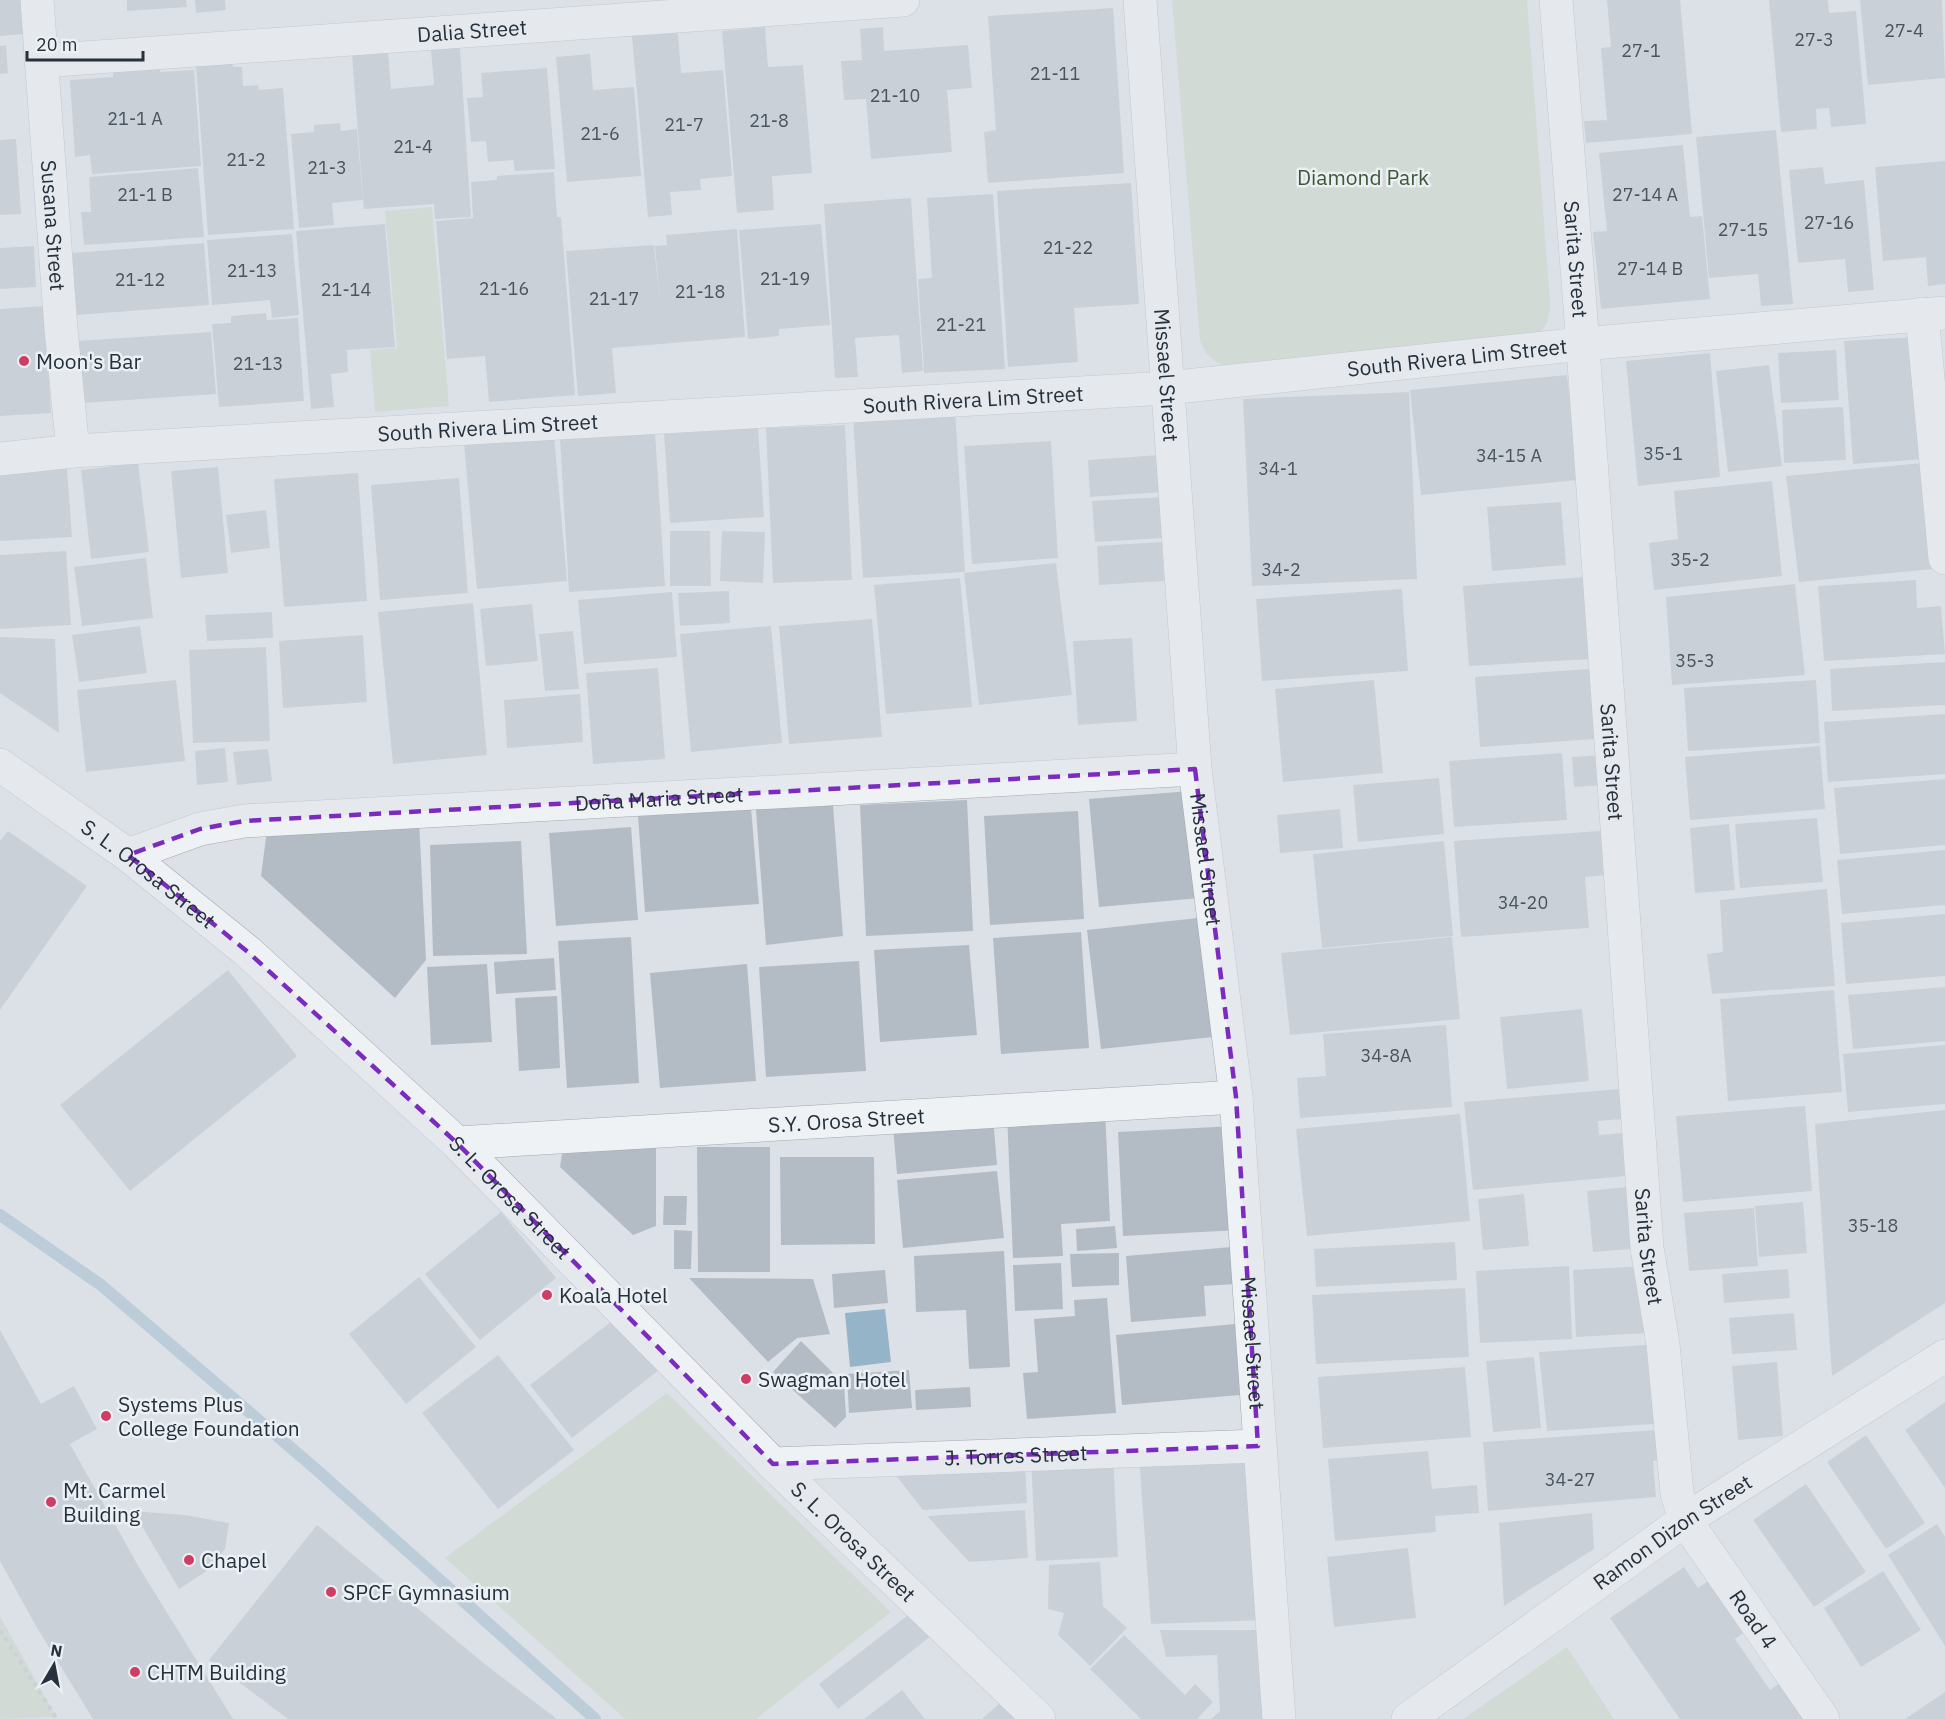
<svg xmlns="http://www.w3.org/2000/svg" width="1945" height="1719" viewBox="0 0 1945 1719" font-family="'IBM Plex Sans',sans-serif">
  <rect width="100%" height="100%" fill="#dce1e7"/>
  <path fill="#c4d1bd" d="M1172 0H1527L1550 301C1550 318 1547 328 1534 339L1227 367C1212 361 1206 355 1200 341Z
    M432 207 449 406 375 412 370 350 397 348 385 211Z
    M667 1393 891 1612 756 1719H625L445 1558Z
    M0 1616 56 1717 0 1719Z
    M1567 1647 1614 1719H1463Z"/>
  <path fill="#96b4c8" d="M885 1309 891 1362 850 1367 845 1313Z"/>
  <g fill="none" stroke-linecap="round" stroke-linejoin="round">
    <path stroke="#96b4c8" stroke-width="12" d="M0 1215 101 1285 318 1471 595 1719"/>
  </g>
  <path fill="#b3bbc4" d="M0 0H23L24 34 0 36Z
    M127 0H186L187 7 127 11Z
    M195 0H225L226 10 196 13Z
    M1607 0H1680L1692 134 1586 143 1584 121 1607 120 1601 48 1611 47Z
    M1769 0H1828L1829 13 1856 11 1866 124 1831 127 1829 108 1816 109 1817 129 1781 132Z
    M1860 0H1942L1945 78 1868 85Z
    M1113 8 1124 173 988 183 984 132 996 130 988 16Z
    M765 27 768 67 803 65 812 173 772 176 774 210 737 213 722 31Z
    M883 27 884 51 968 45 972 88 947 90 952 152 871 159 866 99 844 100 841 61 862 60 860 29Z
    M678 33 681 73 723 70 732 176 700 179 701 190 670 192 672 215 648 217 632 36Z
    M6 45 8 73 0 74V46Z
    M460 48 471 217 435 219 434 204 364 209 352 55 388 52 391 89 434 85 431 50Z
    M590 54 593 90 634 87 641 176 567 182 556 57Z
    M232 63 233 67H242L243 86 258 85 259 90 283 88 294 229 208 235 196 66Z
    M160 66V72L194 70 201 166 92 174 90 155 75 157 70 80 113 77V70Z
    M547 68 555 169 515 171 513 160 488 162 486 141 471 142 467 98 483 97 481 73Z
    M340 123 341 131 357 129 363 200 332 203 334 225 299 228 291 134 314 132V125Z
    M1776 130 1793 304 1761 306 1758 274 1709 278 1696 137Z
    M16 139 21 214 0 215V140Z
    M1683 145 1690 217 1702 216 1710 299 1601 309 1593 232 1607 231 1599 153Z
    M1945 161V284L1928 286 1926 257 1883 261 1875 167Z
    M1823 167 1825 184 1864 180 1874 290 1848 292 1845 259 1798 263 1789 170Z
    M198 168 204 237 84 245 81 212H91L89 177Z
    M554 172 557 217H561L575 395 489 402 485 356 447 359 436 221 473 218 471 182 497 180V176Z
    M1131 183 1139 304 1074 308 1078 362 1008 367 997 191Z
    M993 194 1005 369 924 373 918 279 932 278 927 198Z
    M911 198 923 371 902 373 899 335 855 338 858 377 835 378 824 204Z
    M385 224 395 347 347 350 348 372 331 374 334 407 311 409 296 231Z
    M821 224 830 325 779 329V336L748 339 739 230Z
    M737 229 745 337 612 348 616 393 578 396 566 251 654 245 660 303 655 246 667 245 666 235Z
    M292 234 299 315 272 318 270 300 212 305 207 240Z
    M204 243 209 305 77 315 72 253Z
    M34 246 36 287 0 289V248Z
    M44 306 51 413 0 416V309Z
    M266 313 267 320 298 318 304 401 219 407 212 324 231 323V316Z
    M211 332 216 394 82 403 78 341Z
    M1917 337 1926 459 1853 464 1844 341Z
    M1836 350 1839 400 1781 403 1778 353Z
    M1710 353 1720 477 1638 486 1626 361Z
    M1769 365 1782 466 1728 472 1716 371Z
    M1567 375 1578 480 1421 495 1410 390Z
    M1409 392 1417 579 1252 586 1243 399Z
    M1843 407 1846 460 1784 463 1782 410Z
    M955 409 965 572 863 578 853 416Z
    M845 425 852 580 773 583 766 428Z
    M758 428 764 517 670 523 664 434Z
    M655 433 665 586 569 592 560 439Z
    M554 435 567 581 477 589 464 443Z
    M1051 441 1058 558 972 564 964 446Z
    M1160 455 1162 492 1090 497 1088 460Z
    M1933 462V569L1799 582 1786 476Z
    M138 463 149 552 91 559 81 470Z
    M218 467 228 573 181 578 171 471Z
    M67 468 72 537 0 541V472Z
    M358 473 367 601 284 607 274 479Z
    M459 478 468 593 380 600 371 485Z
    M1772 481 1782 576 1654 590 1649 543 1678 539 1674 491Z
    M1162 497 1164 538 1095 542 1092 501Z
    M1561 502 1566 565 1492 571 1487 507Z
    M266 510 270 548 231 553 226 515Z
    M670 531H710L711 586H670Z
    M722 531 765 532 763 583 720 581Z
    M1162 542 1164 581 1099 585 1097 546Z
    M66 551 71 625 0 629V555Z
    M146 558 153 618 82 626 74 567Z
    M1056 563 1072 695 979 705 964 573Z
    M1585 577 1591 659 1469 666 1463 586Z
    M960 578 972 707 886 714 874 585Z
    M1916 580 1917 608 1941 606 1945 654 1824 661 1818 586Z
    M1795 584 1805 675 1672 685 1666 597Z
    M1402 589 1408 671 1262 681 1256 599Z
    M729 591 730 623 680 626 678 593Z
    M672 592 677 657 584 664 578 600Z
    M473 603 487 755 393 764 378 612Z
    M532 604 538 661 486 666 480 609Z
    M272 612 273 638 207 641 205 615Z
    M872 619 882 737 789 744 779 626Z
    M140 626 147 673 79 682 72 635Z
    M771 626 782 743 691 752 680 634Z
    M573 631 579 689 545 691 539 634Z
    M363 635 367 702 283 708 279 641Z
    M0 637 55 639 59 733 0 693Z
    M1132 638 1137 721 1078 725 1073 641Z
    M266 647 270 741 193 743 189 650Z
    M1945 662V705L1832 711 1830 669Z
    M658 668 665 759 593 764 586 673Z
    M1589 669 1595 739 1480 747 1475 677Z
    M176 680 185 761 86 772 77 690Z
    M1374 680 1383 773 1283 782 1275 689Z
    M1816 680 1820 743 1688 751 1684 688Z
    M580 694 583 742 507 748 504 700Z
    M1945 714V774L1828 782 1824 722Z
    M1820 746 1825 809 1690 820 1685 757Z
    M225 748 228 782 197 785 195 751Z
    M268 749 272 781 237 785 233 752Z
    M1562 753 1567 820 1454 827 1449 761Z
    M1604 755 1606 785 1574 787 1572 757Z
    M1439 778 1444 834 1358 842 1353 785Z
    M1945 779V845L1840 854 1834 788Z
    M1190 791 1200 898 1099 907 1089 799Z
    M832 792 843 936 766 945 755 797Z
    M967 800 973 931 866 936 860 805Z
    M751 808 759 904 645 912 638 816Z
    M1340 809 1343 848 1280 853 1277 815Z
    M1078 811 1084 919 990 925 984 816Z
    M1817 818 1823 882 1740 888 1735 824Z
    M419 820 426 960 395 998 261 876 267 830Z
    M1729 824 1735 890 1695 893 1690 828Z
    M631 827 638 920 556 926 549 833Z
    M1615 830 1619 874 1585 877 1589 928 1461 937 1454 841Z
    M8 831 87 886 0 1010V841Z
    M521 841 527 954 433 956 430 845Z
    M1444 841 1453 936 1322 948 1313 854Z
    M1945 850V905L1842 914 1837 860Z
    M1827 889 1835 986 1712 994 1707 954 1723 952 1720 900Z
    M1945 914V976L1846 984 1841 923Z
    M1207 917 1222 1036 1101 1049 1087 930Z
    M1081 932 1089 1048 1001 1054 993 938Z
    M631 937 639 1083 567 1088 558 941Z
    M1452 937 1460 1019 1290 1035 1281 953Z
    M969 945 977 1035 880 1042 874 950Z
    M554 958 556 990 496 994 494 962Z
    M859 961 866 1071 766 1077 759 967Z
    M487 964 492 1042 431 1045 427 967Z
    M747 964 756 1081 660 1088 650 973Z
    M228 970 297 1056 130 1191 60 1105Z
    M1945 987V1041L1853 1049 1848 995Z
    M1834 990 1842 1092 1728 1101 1720 999Z
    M557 996 560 1068 519 1071 515 998Z
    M1582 1009 1589 1081 1507 1089 1500 1017Z
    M1446 1025 1452 1107 1300 1118 1297 1078 1326 1076 1323 1034Z
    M1945 1045V1104L1848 1112 1843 1054Z
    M1632 1088 1635 1118 1598 1121 1599 1135 1634 1132 1638 1175 1473 1190 1464 1102Z
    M1805 1106 1812 1191 1683 1202 1676 1116Z
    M1105 1109 1110 1221 1061 1224 1063 1256 1013 1258 1007 1113Z
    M1945 1110V1303L1832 1376 1815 1124Z
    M1460 1114 1470 1221 1307 1236 1296 1129Z
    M993 1118 997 1165 897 1174 893 1127Z
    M1235 1126 1241 1230 1123 1236 1118 1132Z
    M564 1141 656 1143V1226L633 1235 560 1167Z
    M697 1147H770V1272H698Z
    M780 1157H874L875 1244 781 1245Z
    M997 1171 1004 1238 903 1248 897 1180Z
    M1637 1186 1643 1248 1593 1252 1587 1191Z
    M1524 1194 1529 1246 1483 1250 1478 1199Z
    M664 1196H687L686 1225H663Z
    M1803 1202 1807 1253 1759 1257 1755 1206Z
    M1754 1208 1758 1266 1689 1271 1684 1213Z
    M501 1212 556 1278 480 1340 425 1274Z
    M1115 1226 1117 1248 1077 1251 1076 1229Z
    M674 1230 692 1231 691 1269H674Z
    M1455 1242 1457 1280 1316 1287 1314 1249Z
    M1232 1247 1235 1284 1204 1286 1206 1316 1131 1322 1126 1256Z
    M1004 1251 1010 1367 969 1369 966 1310 916 1312 914 1256Z
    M1119 1253V1285L1072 1287 1070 1254Z
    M1061 1263 1063 1309 1015 1311 1013 1265Z
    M1569 1266 1572 1339 1480 1343 1476 1271Z
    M1647 1266 1650 1333 1576 1337 1573 1270Z
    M1788 1269 1790 1298 1724 1303 1722 1274Z
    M885 1270 888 1303 834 1308 832 1274Z
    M419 1277 476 1347 406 1404 349 1334Z
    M689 1278 813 1279 830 1334 797 1338 768 1362Z
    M1465 1288 1469 1357 1316 1364 1312 1295Z
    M1107 1298 1116 1413 1027 1419 1023 1373 1038 1372 1034 1319 1075 1316 1074 1300Z
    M1794 1313 1797 1350 1732 1354 1729 1318Z
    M617 1317 659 1370 572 1438 530 1385Z
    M1246 1323 1252 1394 1122 1405 1116 1335Z
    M0 1330 41 1404 74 1386 97 1429 70 1444 140 1569 233 1719H93L36 1626 0 1561Z
    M801 1341 844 1384 846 1417 835 1428 773 1372Z
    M1661 1344 1668 1423 1547 1431 1539 1352Z
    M498 1355 574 1450 498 1509 422 1413Z
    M1534 1357 1541 1428 1493 1432 1486 1361Z
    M1777 1362 1783 1436 1738 1440 1732 1366Z
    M1465 1367 1471 1437 1323 1448 1318 1377Z
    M909 1370 912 1408 849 1413 847 1374Z
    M970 1387 971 1407 916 1410 915 1390Z
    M1945 1402V1488L1905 1430Z
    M1671 1429 1674 1460 1653 1461 1656 1497 1488 1511 1483 1442Z
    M1866 1435 1925 1523 1886 1549 1827 1462Z
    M1255 1448 1268 1620 1151 1624 1139 1455Z
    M1428 1451 1432 1489 1477 1485 1479 1513 1435 1516 1436 1532 1335 1541 1328 1459Z
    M1113 1455 1118 1557 1036 1561 1031 1459Z
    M1025 1462 1027 1503 923 1510 891 1469Z
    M1806 1484 1866 1572 1814 1607 1753 1520Z
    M1025 1510 1028 1558 969 1562 927 1516Z
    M133 1511 185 1515 229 1523 225 1549 207 1571 179 1589Z
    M1592 1513 1594 1549 1504 1606 1499 1523Z
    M1937 1524 1945 1537V1646L1888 1555Z
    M317 1525 486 1665 557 1719H288L209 1660Z
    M1408 1548 1416 1618 1334 1627 1327 1557Z
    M1100 1562 1103 1606 1127 1628 1090 1666 1058 1635 1064 1613 1048 1609 1049 1565Z
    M1684 1567 1698 1588 1718 1574 1753 1626 1735 1639 1770 1690 1787 1678 1814 1719H1680L1610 1618Z
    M1883 1571 1921 1630 1861 1667 1824 1608Z
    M912 1612 931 1636 838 1709 819 1684Z
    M1160 1630H1259L1270 1719H1211L1220 1711 1217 1655 1166 1657Z
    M1124 1635 1185 1695 1195 1684 1213 1702 1197 1719H1141L1090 1669Z
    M902 1690 925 1719H864Z
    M1945 1692V1719H1905Z
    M1001 1702 1016 1719H982Z"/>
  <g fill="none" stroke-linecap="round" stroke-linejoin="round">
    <defs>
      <g id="minor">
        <path id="s1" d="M37 0 61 329 73 451"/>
        <path id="s2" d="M1140 0 1195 769 1236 1097 1279 1719"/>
        <path id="s3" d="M1556 0 1580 306 1647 1248 1663 1344 1677 1493 1685 1520 1823 1719"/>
        <path id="s4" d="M41 61 903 0"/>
        <path d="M1922 314 1945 558"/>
        <path id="s5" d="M0 459 73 451 1167 388 1582 344 1945 313"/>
        <path id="s6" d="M0 765 128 855 248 952 457 1143 773 1464 1039 1719"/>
        <path id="s7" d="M128 855 200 829 244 821 1195 769"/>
        <path id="s8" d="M457 1143 1236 1097"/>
        <path id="s9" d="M773 1464 1258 1446"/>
        <path id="s10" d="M1408 1719 1685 1520 1945 1356"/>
      </g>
    </defs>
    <use href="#minor" stroke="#a2a9b1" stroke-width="34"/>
    <path stroke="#b7bcc1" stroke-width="4" stroke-dasharray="4.5 4.5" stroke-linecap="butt" d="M0 1630 57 1719"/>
    <use href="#minor" stroke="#eff2f5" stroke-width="33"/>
  </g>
  <path d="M0 0H1945V1719H0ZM1195 769 1236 1097 1258 1446 773 1464 457 1143 248 952 128 855 200 829 244 821Z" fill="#dce1e7" fill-opacity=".55" fill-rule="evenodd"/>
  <path fill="none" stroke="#7b2cbf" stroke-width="4.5" stroke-dasharray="12 8" stroke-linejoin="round" d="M1195 769 1236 1097 1258 1446 773 1464 457 1143 248 952 128 855 200 829 244 821Z"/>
  <g fill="#d03d64" stroke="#ebf0f4" stroke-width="2">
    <circle cx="24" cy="361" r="6"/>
    <circle cx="547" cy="1295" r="6"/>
    <circle cx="746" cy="1379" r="6"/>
    <circle cx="106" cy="1416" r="6"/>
    <circle cx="51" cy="1502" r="6"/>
    <circle cx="189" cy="1560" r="6"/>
    <circle cx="331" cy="1592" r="6"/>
    <circle cx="135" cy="1672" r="6"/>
  </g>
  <g text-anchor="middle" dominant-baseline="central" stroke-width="5" stroke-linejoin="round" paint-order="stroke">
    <g font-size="18" fill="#49545f">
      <text x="1904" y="30">27-4</text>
      <text x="1814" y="39">27-3</text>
      <text x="1641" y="50">27-1</text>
      <text x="1055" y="73">21-11</text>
      <text x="895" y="95">21-10</text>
      <text x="135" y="118">21-1 A</text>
      <text x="769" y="120">21-8</text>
      <text x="684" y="124">21-7</text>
      <text x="600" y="133">21-6</text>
      <text x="413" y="146">21-4</text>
      <text x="246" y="159">21-2</text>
      <text x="327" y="167">21-3</text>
      <text x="145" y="194">21-1 B</text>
      <text x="1645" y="194">27-14 A</text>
      <text x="1829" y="222">27-16</text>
      <text x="1743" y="229">27-15</text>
      <text x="1068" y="247">21-22</text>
      <text x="1650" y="268">27-14 B</text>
      <text x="252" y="270">21-13</text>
      <text x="785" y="278">21-19</text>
      <text x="140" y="279">21-12</text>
      <text x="504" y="288">21-16</text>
      <text x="346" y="289">21-14</text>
      <text x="700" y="291">21-18</text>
      <text x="614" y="298">21-17</text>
      <text x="961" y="324">21-21</text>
      <text x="258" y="363">21-13</text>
      <text x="1663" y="453">35-1</text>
      <text x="1509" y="455">34-15 A</text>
      <text x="1278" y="468">34-1</text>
      <text x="1690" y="559">35-2</text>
      <text x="1281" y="569">34-2</text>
      <text x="1695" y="660">35-3</text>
      <text x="1523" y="902">34-20</text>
      <text x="1386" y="1055">34-8A</text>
      <text x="1873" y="1225">35-18</text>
      <text x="1570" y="1479">34-27</text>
    </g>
    <g font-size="21" fill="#26313d" stroke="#ebf0f4">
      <text stroke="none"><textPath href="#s4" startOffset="432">Dalia Street</textPath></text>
      <text stroke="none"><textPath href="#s1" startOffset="226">Susana Street</textPath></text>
      <text stroke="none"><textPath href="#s3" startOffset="260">Sarita Street</textPath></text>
      <text stroke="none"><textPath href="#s5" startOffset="1461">South Rivera Lim Street</textPath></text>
      <text stroke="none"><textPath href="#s2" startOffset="376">Missael Street</textPath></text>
      <text stroke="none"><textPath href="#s5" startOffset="975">South Rivera Lim Street</textPath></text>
      <text stroke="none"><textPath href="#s5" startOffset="489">South Rivera Lim Street</textPath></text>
      <text stroke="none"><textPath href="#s3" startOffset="764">Sarita Street</textPath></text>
      <text stroke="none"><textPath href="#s7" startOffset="537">Doña Maria Street</textPath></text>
      <text stroke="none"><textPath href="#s2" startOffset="862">Missael Street</textPath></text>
      <text stroke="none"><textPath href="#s6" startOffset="184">S. L. Orosa Street</textPath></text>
      <text stroke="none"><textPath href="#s8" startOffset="390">S.Y. Orosa Street</textPath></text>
      <text stroke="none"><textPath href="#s6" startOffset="670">S. L. Orosa Street</textPath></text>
      <text stroke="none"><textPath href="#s3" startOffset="1250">Sarita Street</textPath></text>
      <text stroke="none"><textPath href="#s2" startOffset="1348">Missael Street</textPath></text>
      <text stroke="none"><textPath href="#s9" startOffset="243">J. Torres Street</textPath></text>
      <text stroke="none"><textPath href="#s10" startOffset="324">Ramon Dizon Street</textPath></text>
      <text stroke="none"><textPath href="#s6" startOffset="1156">S. L. Orosa Street</textPath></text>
      <text stroke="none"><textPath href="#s3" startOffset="1647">Road 4</textPath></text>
    </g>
    <g font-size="21" fill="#3e5933" stroke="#ebf0f4">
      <text x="1363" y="177">Diamond Park</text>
    </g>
    <g font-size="21" fill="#26313d" stroke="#ebf0f4" text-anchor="start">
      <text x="36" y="361">Moon's Bar</text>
      <text x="559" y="1295">Koala Hotel</text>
      <text x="758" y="1379">Swagman Hotel</text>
      <text x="118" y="1404">Systems Plus<tspan x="118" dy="24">College Foundation</tspan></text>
      <text x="63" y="1490">Mt. Carmel<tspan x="63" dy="24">Building</tspan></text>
      <text x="201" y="1560">Chapel</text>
      <text x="343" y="1592">SPCF Gymnasium</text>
      <text x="147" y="1672">CHTM Building</text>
    </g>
  </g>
  <g transform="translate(54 1665) rotate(10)" stroke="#ebf0f4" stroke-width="4.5" paint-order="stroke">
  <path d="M0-4.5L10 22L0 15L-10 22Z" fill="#26313d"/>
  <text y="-9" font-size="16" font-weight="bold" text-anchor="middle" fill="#26313d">N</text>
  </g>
  <path d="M27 51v9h116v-9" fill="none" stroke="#26313d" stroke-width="3"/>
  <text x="36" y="51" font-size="18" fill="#26313d" stroke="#ebf0f4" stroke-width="4.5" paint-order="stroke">20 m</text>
</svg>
